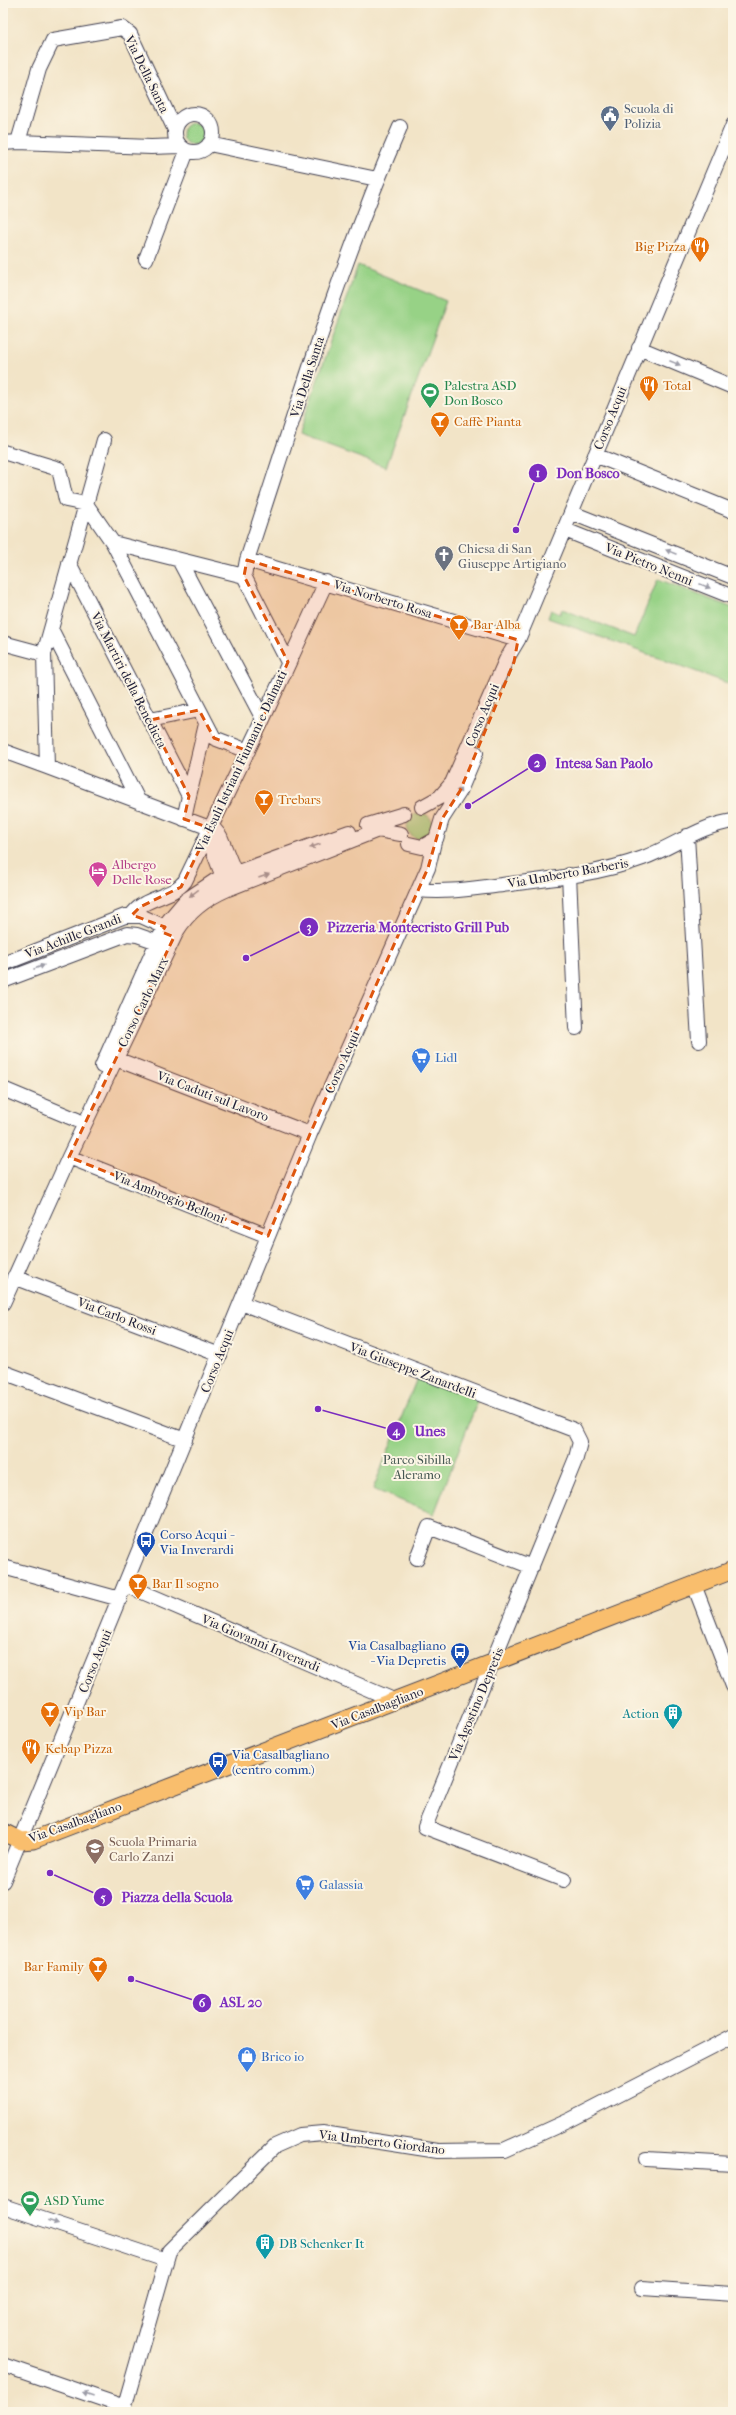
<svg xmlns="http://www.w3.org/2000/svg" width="736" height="2415" viewBox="0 0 736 2415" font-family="'IM FELL French Canon',serif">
  <rect width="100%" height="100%" fill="#fcf5e5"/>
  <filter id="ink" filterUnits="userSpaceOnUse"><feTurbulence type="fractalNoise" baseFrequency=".025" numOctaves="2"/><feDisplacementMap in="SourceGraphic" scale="8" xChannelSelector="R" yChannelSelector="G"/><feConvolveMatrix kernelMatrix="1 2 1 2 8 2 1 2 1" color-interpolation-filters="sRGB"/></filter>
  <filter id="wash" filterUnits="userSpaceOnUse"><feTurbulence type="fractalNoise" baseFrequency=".012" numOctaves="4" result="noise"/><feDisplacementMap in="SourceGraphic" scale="16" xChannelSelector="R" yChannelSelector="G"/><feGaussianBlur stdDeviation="0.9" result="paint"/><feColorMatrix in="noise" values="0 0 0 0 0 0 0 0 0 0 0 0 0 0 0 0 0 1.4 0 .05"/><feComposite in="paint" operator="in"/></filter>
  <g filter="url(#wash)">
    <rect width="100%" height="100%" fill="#f2e4c7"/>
    <path fill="#97d286" stroke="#5c7a60" d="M182 134a11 11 0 1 1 22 0a11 11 0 1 1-22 0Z
      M358 265 446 301 386 467 298 435Z
      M658 579 733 608V685L548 618 551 610 560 614 562 609 634 637Z
      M407 826a13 13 0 1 1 26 0a13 13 0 1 1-26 0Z
      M419 1373 480 1395 434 1514 373 1489Z"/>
  </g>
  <g filter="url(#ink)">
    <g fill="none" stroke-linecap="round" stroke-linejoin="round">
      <defs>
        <path id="minor" d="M175 133a19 19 0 1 1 38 0a19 19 0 1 1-38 0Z
          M175 130 130 34 122 28 53 40 39 69 18 142 151 147 180 146
          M3 143 18 142
          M209 144 377 179
          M146 259 187 151
          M639 348 733 387
          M104 440 44 654 47 767 215 830 220 836 235 873
          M3 452 59 469 66 500 86 504 113 543 214 738 248 751
          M595 455 733 511
          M572 513 733 577
          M565 530 733 597
          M113 543 244 576
          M179 560 263 719
          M247 560 518 640
          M69 563 189 796 184 819
          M244 576 247 560C295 414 339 267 400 127
          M244 576 288 662
          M51 629 139 802
          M3 643 44 654
          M150 720 199 710
          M3 751 47 767
          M189 796 206 724
          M422 807 440 797 452 783 506 660 518 640 733 125
          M368 825 404 814
          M207 835 226 885
          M687 836 699 1041
          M409 844 422 847 436 839 442 819 460 791 476 753
          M569 875 576 1028
          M418 890C444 893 469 889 494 886 543 880 597 875 643 858 675 846 699 826 733 821
          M132 915C144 896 171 899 185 881L263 719 326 582
          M3 964 125 916H141L165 927
          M3 981 127 934 137 935 157 942
          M116 1059 310 1134
          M102 1066 157 942 169 920 186 900 216 880 349 832
          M3 1089 77 1120
          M69 1157 268 1236
          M14 1277 220 1355
          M3 1303 69 1157 177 931C189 911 207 898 228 889L378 830 401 834
          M241 1303 574 1430 580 1442 576 1458 425 1827 564 1880
          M3 1372 185 1440
          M417 1558 429 1527 532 1567
          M3 1567 120 1599
          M126 1585 396 1701
          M694 1585 733 1686
          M3 1881 310 1134 428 868 434 842
          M646 2159 733 2164
          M3 2206 166 2260
          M642 2288 733 2294
          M3 2365 125 2407
          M123 2412 169 2251 275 2146 300 2135 323 2133 438 2151 504 2150 568 2121 733 2036"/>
        <path id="major" d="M3 1832 21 1841 33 1840 733 1570"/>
      </defs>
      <use href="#minor" stroke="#413f50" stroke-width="16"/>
      <use href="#major" stroke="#413f50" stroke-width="19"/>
      <use href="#minor" stroke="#fff" stroke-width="14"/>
      <use href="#major" stroke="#f9be6d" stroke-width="17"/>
    </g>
    <defs><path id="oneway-solid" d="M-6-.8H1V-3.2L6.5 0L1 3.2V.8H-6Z"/></defs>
    <g fill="#9c9ca7">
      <use href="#oneway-solid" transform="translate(675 363) rotate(22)"/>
      <use href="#oneway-solid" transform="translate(671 552) rotate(-158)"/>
      <use href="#oneway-solid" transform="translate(705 586) rotate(22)"/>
      <use href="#oneway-solid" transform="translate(458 793) rotate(-62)"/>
      <use href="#oneway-solid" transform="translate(315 846) rotate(159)"/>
      <use href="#oneway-solid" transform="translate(264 876) rotate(-20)"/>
      <use href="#oneway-solid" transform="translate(194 893) rotate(143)"/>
      <use href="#oneway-solid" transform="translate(39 967) rotate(-21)"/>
      <use href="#oneway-solid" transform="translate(53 2222) rotate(18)"/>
      <use href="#oneway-solid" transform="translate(88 2394) rotate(-161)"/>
    </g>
  </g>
  <path fill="#de560e" fill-opacity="0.2" stroke="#de560e" stroke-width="3" stroke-dasharray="8 5" stroke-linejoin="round" d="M247 560 518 640 514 662 460 791 442 819 428 868 310 1134 268 1236 69 1157 174 937 162 932 165 927 132 915 140 907 181 887 210 828 184 819 189 796 150 720 199 710 214 738 248 751 288 662 244 576Z"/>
  <defs>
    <symbol id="civic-pin" viewBox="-11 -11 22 30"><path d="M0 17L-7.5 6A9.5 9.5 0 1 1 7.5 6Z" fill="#5c6f8a" stroke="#fcf5e5"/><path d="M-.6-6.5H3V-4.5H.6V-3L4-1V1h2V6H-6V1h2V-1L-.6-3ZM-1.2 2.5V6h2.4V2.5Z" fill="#fff"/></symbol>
    <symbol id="restaurant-pin" viewBox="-11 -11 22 30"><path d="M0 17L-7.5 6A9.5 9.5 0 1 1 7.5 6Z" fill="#e8710a" stroke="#fcf5e5"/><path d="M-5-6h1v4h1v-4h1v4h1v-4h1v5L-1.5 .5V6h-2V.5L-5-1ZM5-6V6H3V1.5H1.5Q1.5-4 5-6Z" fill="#fff"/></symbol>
    <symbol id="stadium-pin" viewBox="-11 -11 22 30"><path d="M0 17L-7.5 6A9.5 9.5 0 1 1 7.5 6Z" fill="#2e9e5b" stroke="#fcf5e5"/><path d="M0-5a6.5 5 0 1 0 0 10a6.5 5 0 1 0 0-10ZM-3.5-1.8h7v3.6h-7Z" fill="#fff"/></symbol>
    <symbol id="bar-pin" viewBox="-11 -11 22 30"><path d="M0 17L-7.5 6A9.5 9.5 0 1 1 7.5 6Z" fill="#e8710a" stroke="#fcf5e5"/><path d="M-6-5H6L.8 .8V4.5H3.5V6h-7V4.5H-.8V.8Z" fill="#fff"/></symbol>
    <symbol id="church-pin" viewBox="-11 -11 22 30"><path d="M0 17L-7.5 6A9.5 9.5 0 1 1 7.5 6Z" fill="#6b7280" stroke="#fcf5e5"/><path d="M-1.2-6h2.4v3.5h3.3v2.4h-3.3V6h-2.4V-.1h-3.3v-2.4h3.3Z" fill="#fff"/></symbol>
    <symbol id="hotel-pin" viewBox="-11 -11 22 30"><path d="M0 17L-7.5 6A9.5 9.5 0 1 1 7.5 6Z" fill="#d1479c" stroke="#fcf5e5"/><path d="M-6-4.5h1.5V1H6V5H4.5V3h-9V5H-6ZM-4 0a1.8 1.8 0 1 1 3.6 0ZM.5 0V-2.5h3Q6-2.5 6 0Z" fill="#fff"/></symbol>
    <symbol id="supermarket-pin" viewBox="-11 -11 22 30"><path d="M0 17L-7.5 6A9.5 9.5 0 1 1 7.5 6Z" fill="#3f7fe0" stroke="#fcf5e5"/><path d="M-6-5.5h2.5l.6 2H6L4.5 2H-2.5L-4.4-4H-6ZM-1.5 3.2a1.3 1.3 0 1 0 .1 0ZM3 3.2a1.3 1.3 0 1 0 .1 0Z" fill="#fff"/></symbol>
    <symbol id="bus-pin" viewBox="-11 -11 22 30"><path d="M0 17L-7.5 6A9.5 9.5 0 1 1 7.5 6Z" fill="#1a4fb4" stroke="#fcf5e5"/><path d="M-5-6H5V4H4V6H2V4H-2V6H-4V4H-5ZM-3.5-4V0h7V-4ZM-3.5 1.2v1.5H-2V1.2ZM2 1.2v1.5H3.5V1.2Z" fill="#fff"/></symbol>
    <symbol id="building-pin" viewBox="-11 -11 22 30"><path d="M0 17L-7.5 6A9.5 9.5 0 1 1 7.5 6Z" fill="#0f9aa8" stroke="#fcf5e5"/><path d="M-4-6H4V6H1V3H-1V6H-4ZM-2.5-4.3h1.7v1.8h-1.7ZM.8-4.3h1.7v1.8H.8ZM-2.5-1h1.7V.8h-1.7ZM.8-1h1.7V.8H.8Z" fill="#fff"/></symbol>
    <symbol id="school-pin" viewBox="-11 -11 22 30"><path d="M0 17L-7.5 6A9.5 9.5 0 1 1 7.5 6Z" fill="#8d6e63" stroke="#fcf5e5"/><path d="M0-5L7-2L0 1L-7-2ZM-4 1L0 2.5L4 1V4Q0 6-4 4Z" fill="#fff"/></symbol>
    <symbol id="shop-pin" viewBox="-11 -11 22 30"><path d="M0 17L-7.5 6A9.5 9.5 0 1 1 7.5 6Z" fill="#3f7fe0" stroke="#fcf5e5"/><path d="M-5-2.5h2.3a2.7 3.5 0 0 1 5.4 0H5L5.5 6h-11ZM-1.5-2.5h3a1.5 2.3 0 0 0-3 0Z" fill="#fff"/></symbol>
  </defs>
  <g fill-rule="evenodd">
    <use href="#civic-pin" x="599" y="104" width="22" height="30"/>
    <use href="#restaurant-pin" x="689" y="235" width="22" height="30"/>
    <use href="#restaurant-pin" x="638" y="374" width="22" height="30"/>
    <use href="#stadium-pin" x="419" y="381" width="22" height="30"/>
    <use href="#bar-pin" x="429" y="410" width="22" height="30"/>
    <use href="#church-pin" x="433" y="544" width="22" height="30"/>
    <use href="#bar-pin" x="448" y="613" width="22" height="30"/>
    <use href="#bar-pin" x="253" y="788" width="22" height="30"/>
    <use href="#hotel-pin" x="87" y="860" width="22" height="30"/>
    <use href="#supermarket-pin" x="410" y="1046" width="22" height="30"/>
    <use href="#bus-pin" x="135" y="1530" width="22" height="30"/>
    <use href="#bar-pin" x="127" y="1572" width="22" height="30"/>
    <use href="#bus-pin" x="449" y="1641" width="22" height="30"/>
    <use href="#bar-pin" x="39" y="1700" width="22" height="30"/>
    <use href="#building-pin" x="662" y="1702" width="22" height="30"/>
    <use href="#restaurant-pin" x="20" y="1737" width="22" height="30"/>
    <use href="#bus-pin" x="207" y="1750" width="22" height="30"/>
    <use href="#school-pin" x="84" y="1837" width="22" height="30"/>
    <use href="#supermarket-pin" x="294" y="1873" width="22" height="30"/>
    <use href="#bar-pin" x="87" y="1955" width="22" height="30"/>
    <use href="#shop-pin" x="236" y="2045" width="22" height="30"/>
    <use href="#stadium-pin" x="19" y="2189" width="22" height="30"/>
    <use href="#building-pin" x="254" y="2232" width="22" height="30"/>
  </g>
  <g text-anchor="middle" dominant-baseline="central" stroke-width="4" stroke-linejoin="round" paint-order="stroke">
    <g font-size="13" fill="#22223b" stroke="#fcf5e5">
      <text transform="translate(147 74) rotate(64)">Via Della Santa</text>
      <text transform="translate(307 377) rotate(-72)">Via Della Santa</text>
      <text transform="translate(610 418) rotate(-68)">Corso Acqui</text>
      <text transform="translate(649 564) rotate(22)">Via Pietro Nenni</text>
      <text transform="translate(383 599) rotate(17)">Via Norberto Rosa</text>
      <text transform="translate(129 680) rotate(63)">Via Martiri della Benedicta</text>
      <text transform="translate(482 715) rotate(-67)">Corso Acqui</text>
      <text transform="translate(241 761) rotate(-65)">Via Esuli Istriani Fiumani e Dalmati</text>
      <text transform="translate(568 873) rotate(-10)">Via Umberto Barberis</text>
      <text transform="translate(73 936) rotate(-21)">Via Achille Grandi</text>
      <text transform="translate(143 1002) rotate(-64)">Corso Carlo Marx</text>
      <text transform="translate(342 1062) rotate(-66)">Corso Acqui</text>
      <text transform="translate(213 1096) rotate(21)">Via Caduti sul Lavoro</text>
      <text transform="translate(169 1197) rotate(22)">Via Ambrogio Belloni</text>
      <text transform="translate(117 1316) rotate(21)">Via Carlo Rossi</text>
      <text transform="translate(217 1361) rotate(-68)">Corso Acqui</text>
      <text transform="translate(413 1370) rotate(21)">Via Giuseppe Zanardelli</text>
      <text transform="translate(261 1643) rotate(23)">Via Giovanni Inverardi</text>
      <text transform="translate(95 1661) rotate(-68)">Corso Acqui</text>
      <text transform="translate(476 1704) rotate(-67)">Via Agostino Depretis</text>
      <text transform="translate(377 1708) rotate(-21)">Via Casalbagliano</text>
      <text transform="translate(75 1822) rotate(-20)">Via Casalbagliano</text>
      <text transform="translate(382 2142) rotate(7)">Via Umberto Giordano</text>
    </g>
    <g font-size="13" fill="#4e5e75" stroke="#fcf5e5" text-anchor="start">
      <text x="624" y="108">Scuola di<tspan x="624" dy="15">Polizia</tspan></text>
    </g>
    <g font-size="13" fill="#c56008" stroke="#fcf5e5" text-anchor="start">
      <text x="686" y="246" text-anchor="end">Big Pizza</text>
      <text x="663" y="385">Total</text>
      <text x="454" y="421">Caffè Pianta</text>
      <text x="473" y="624">Bar Alba</text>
      <text x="278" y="799">Trebars</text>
      <text x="152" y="1583">Bar Il sogno</text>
      <text x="64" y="1711">Vip Bar</text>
      <text x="45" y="1748">Kebap Pizza</text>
      <text x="84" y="1966" text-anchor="end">Bar Family</text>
    </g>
    <g font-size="13" fill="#27864d" stroke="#fcf5e5" text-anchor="start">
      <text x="444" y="385">Palestra ASD<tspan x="444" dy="15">Don Bosco</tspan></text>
      <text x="44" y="2200">ASD Yume</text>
    </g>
    <g font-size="13" fill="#5b616d" stroke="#fcf5e5" text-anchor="start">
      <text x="458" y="548">Chiesa di San<tspan x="458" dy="15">Giuseppe Artigiano</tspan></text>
    </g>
    <g font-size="13" fill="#b23c85" stroke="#fcf5e5" text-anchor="start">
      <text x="112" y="864">Albergo<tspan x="112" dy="15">Delle Rose</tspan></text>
    </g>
    <g font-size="13" fill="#366cbe" stroke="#fcf5e5" text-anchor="start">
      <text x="435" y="1057">Lidl</text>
      <text x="319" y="1884">Galassia</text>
      <text x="261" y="2056">Brico io</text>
    </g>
    <g font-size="13" fill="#455752" stroke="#fcf5e5">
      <text x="417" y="1459">Parco Sibilla<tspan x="417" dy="15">Aleramo</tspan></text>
    </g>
    <g font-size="13" fill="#164399" stroke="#fcf5e5" text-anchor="start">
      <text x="160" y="1534">Corso Acqui -<tspan x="160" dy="15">Via Inverardi</tspan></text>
      <text x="446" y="1645" text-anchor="end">Via Casalbagliano<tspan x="446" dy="15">- Via Depretis</tspan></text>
      <text x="232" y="1754">Via Casalbagliano<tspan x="232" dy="15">(centro comm.)</tspan></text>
    </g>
    <g font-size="13" fill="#0d838f" stroke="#fcf5e5" text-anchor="end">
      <text x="659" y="1713">Action</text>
      <text x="279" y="2243" text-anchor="start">DB Schenker It</text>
    </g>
    <g font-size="13" fill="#785e54" stroke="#fcf5e5" text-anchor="start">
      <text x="109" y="1841">Scuola Primaria<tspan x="109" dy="15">Carlo Zanzi</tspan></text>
    </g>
  </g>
  <path fill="none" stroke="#7b2cbf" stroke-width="1.5" d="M516 530L538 473M468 806L537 763M246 958L309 927M318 1409L396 1431M50 1873L103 1897M131 1979L202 2003"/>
  <g fill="#7b2cbf" stroke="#fcf5e5" stroke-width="1.5">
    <circle cx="516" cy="530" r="4"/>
    <circle cx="468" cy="806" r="4"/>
    <circle cx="246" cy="958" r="4"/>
    <circle cx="318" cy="1409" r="4"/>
    <circle cx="50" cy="1873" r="4"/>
    <circle cx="131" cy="1979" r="4"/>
    <circle cx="538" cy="473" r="10"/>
    <circle cx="537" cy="763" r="10"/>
    <circle cx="309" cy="927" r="10"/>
    <circle cx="396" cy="1431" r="10"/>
    <circle cx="103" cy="1897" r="10"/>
    <circle cx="202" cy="2003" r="10"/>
  </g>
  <g font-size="12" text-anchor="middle" font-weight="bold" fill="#fff">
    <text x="538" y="477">1</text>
    <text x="537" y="767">2</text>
    <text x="309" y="931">3</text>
    <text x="396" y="1435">4</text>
    <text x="103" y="1902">5</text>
    <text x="202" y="2007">6</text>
  </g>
  <g font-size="14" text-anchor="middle" font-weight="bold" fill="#7b2cbf" stroke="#fcf5e5" stroke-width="4" stroke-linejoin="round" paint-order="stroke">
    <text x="588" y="478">Don Bosco</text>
    <text x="604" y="768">Intesa San Paolo</text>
    <text x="418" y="932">Pizzeria Montecristo Grill Pub</text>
    <text x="430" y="1436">Unes</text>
    <text x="177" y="1902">Piazza della Scuola</text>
    <text x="241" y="2007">ASL 20</text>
  </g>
  <rect width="736" height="2415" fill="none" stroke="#fcf5e5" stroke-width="16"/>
</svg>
